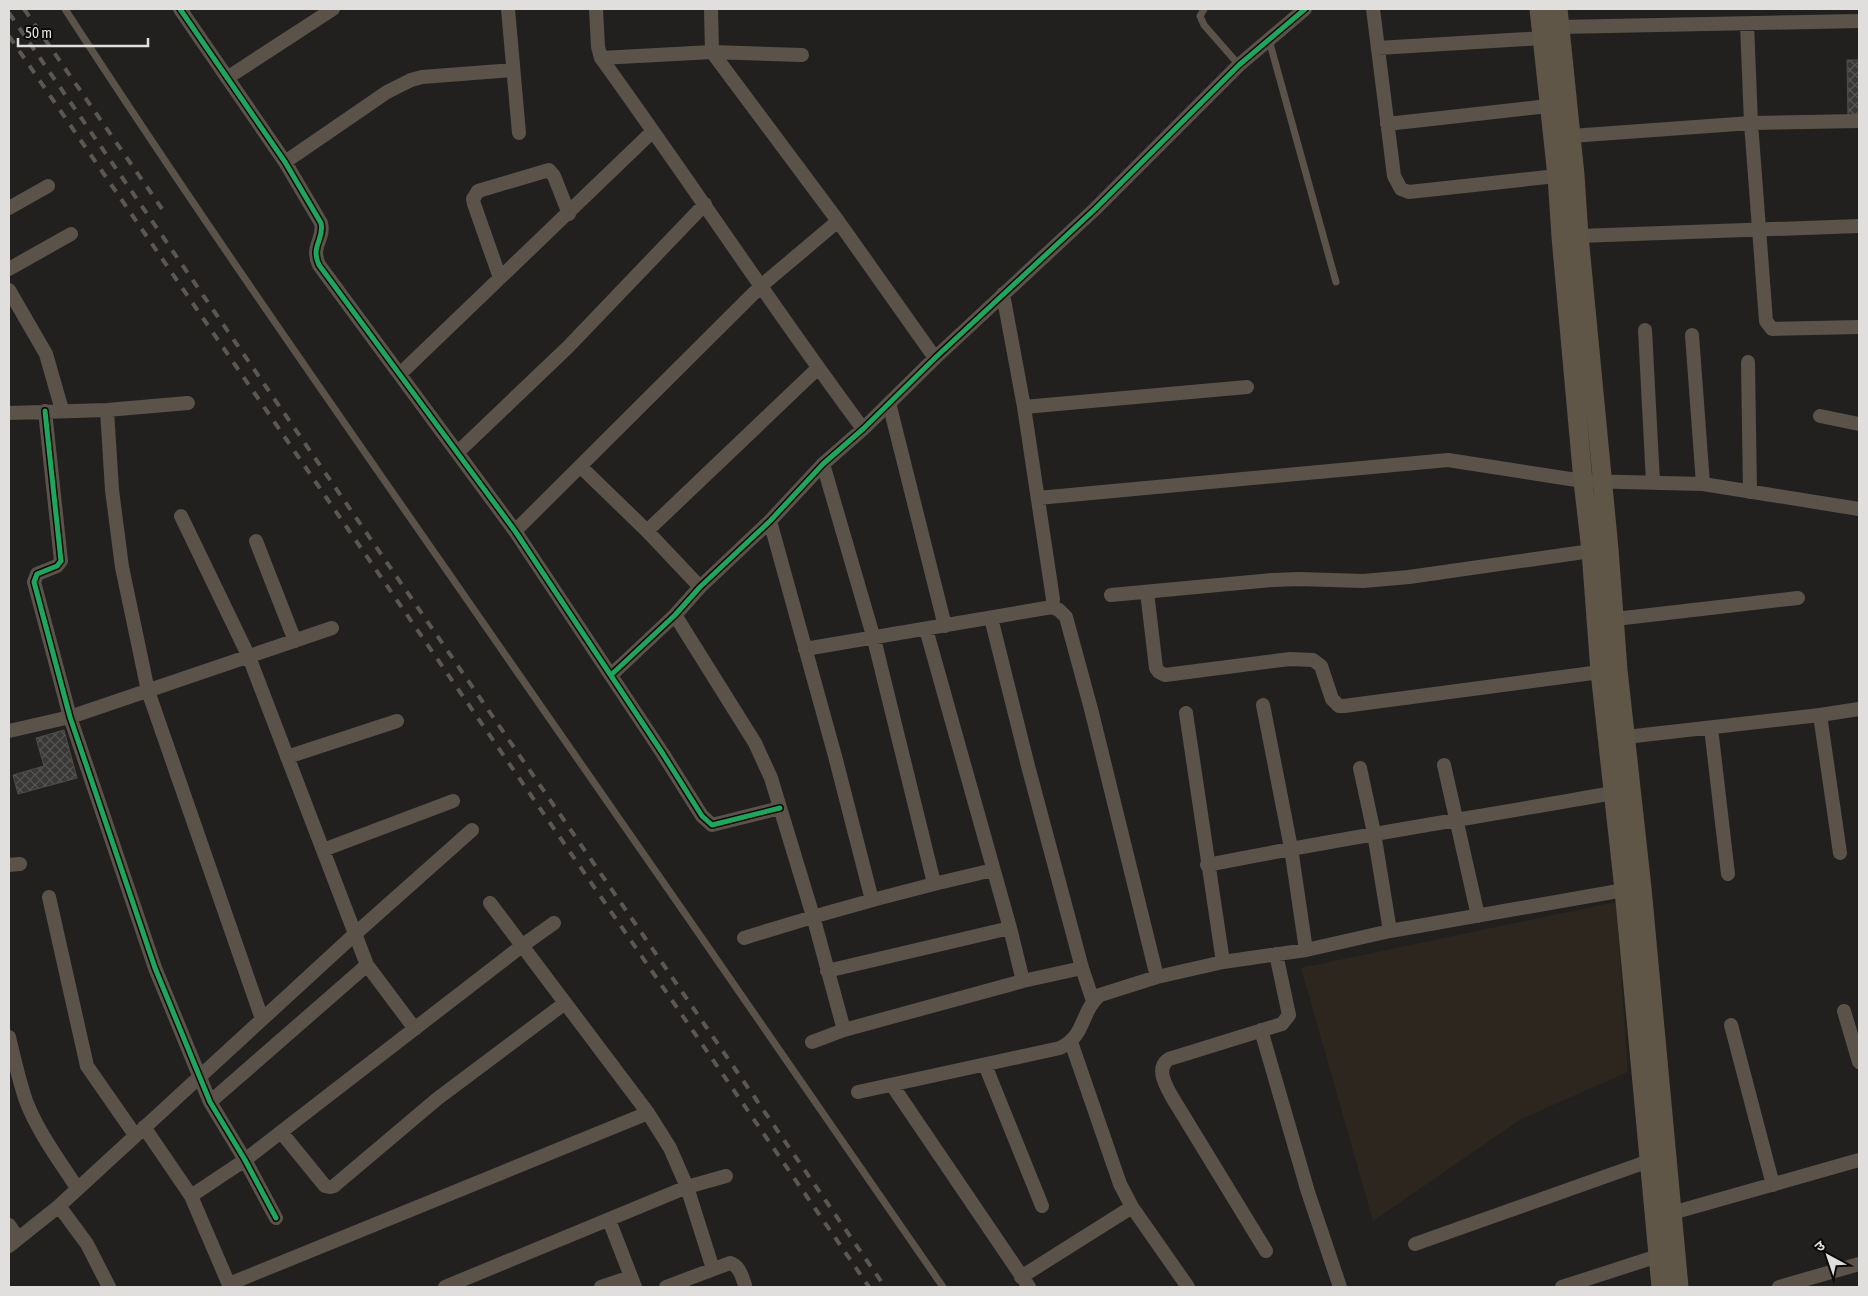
<svg xmlns="http://www.w3.org/2000/svg" width="1868" height="1296" viewBox="0 0 1868 1296" font-family="'Asap Condensed','Noto Sans Devanagari',sans-serif">
  <defs>
    <pattern id="building-cross-hatch" width="8" height="8" patternUnits="userSpaceOnUse" patternTransform="scale(1.25)"><rect width="8" height="8" fill="#393836"/><path d="M0 0l8 8M0 8l8-8" fill="none" stroke="#555453"/></pattern>
  </defs>
  <rect width="100%" height="100%" fill="#22201e"/>
  <path fill="#2c261e" d="M1616 902 1628 1072 1521 1119 1373 1221 1301 968Z"/>
  <path fill="url(#building-cross-hatch)" stroke="#4e4d4b" d="M1847 60H1859V117H1848Z
    M64 730 77 778 18 794 13 775 44 766 36 738Z"/>
  <g fill="none" stroke-linecap="round" stroke-linejoin="round">
    <path stroke="#5b5349" stroke-width="7" d="M65 9C206 227 356 439 504 653 651 864 797 1075 943 1287
      M1204 9 1200 16 1204 25 1239 65
      M1269 40 1336 282"/>
    <path stroke="#5b5349" stroke-width="14" d="M180 9 285 162 321 223C325 239 310 246 319 265L515 531 663 754 702 816 712 825 780 808
      M508 9 519 133
      M596 9 598 47 601 58C690 181 773 308 863 429
      M711 9 712 52 838 221 935 358
      M1373 9 1394 176 1401 189 1409 192 1557 176
      M1747 24 1751 123 1766 321 1772 329 1859 327
      M1560 27 1859 21
      M1378 48 1543 38
      M601 58 712 52 802 55
      M227 78 333 9
      M1387 124 1548 106
      M1571 136 1751 123 1859 121
      M285 162 387 92 411 80 422 77 513 70
      M9 208 48 186
      M1579 236 1859 226
      M9 269 71 234
      M500 278 474 204 473 199 478 191 549 170 554 176 569 214
      M9 290 46 354 62 410
      M1003 294 1024 407 1053 599 1052 607
      M1645 330 1653 482
      M1692 335 1703 484
      M1748 362 1750 492
      M400 374 653 131
      M889 403 945 626
      M1024 407 1247 387
      M107 410 112 490 122 567 148 691 262 1019
      M45 411 61 561 57 566 37 574 34 582 70 717 155 968 210 1102 245 1160 276 1218
      M9 413 107 410 188 403
      M1820 416 1859 424
      M458 452 568 347 705 204
      M823 464 874 639 934 883
      M580 466 647 531 700 587
      M1038 498 1448 460 1583 481 1703 484 1859 509
      M181 516 249 657 367 965 415 1029
      M770 521 835 756 872 900
      M515 531 761 286 838 221
      M647 531 818 368
      M256 541 295 641
      M1147 592 1156 668 1159 672 1165 675 1290 659 1313 660 1321 666 1332 699 1339 706H1344L1600 672
      M1111 595 1273 580 1299 579 1363 581 1409 577 1591 551
      M675 615 755 743 771 778 813 916 844 1030
      M991 618 1028 766 1082 968 1093 1001
      M1615 619 1798 598
      M926 629 1010 928 1023 981
      M805 649 1052 607 1059 610 1066 617 1091 709 1157 977
      M611 675 675 615 700 587 770 521 823 464 863 429 935 358 1095 209 1239 65 1305 9
      M1263 705 1291 848 1306 950
      M1186 713 1223 962
      M1820 715 1840 853
      M1711 728 1728 874
      M9 731 70 717 332 628
      M1617 738 1820 715 1859 709
      M287 757 397 721
      M1444 765 1478 916
      M1360 768 1374 833 1390 931
      M323 850 453 801
      M9 865 20 864
      M1207 865C1342 838 1478 817 1613 793
      M49 897 87 1066 135 1135
      M490 903 648 1113 670 1148 687 1187 713 1269
      M744 938C826 912 909 889 993 870
      M827 971 1010 928
      M1844 1011 1859 1062
      M1731 1025 1773 1185
      M1261 1030 1308 1192 1340 1287
      M9 1037C14 1058 19 1080 26 1101 38 1132 59 1160 77 1188
      M812 1042 844 1030 1023 981 1082 968
      M1071 1042 1120 1184 1132 1207 1188 1287
      M985 1065 1042 1206
      M892 1085 1029 1287
      M858 1092 1060 1048C1086 1036 1080 1012 1100 995L1157 977 1223 962 1306 950 1390 931 1624 890
      M210 1102 367 965
      M144 1127 191 1196 230 1287
      M281 1132 325 1186 330 1187 334 1186 437 1099 565 1003
      M191 1196 245 1160 281 1132 523 945 554 923
      M59 1206 87 1244 109 1287
      M1672 1213 1859 1160
      M609 1220 635 1287
      M9 1225 18 1238
      M1415 1244 1649 1161
      M9 1246 59 1206 355 934 472 830
      M1266 1251 1172 1097C1166 1086 1155 1068 1169 1059L1282 1024 1289 1015 1276 954
      M1021 1277 1132 1207
      M229 1284 648 1113
      M445 1287 687 1187 726 1176
      M601 1287 631 1277
      M666 1287 730 1263C740 1266 742 1277 745 1285
      M1562 1287 1658 1256
      M1779 1287 1859 1264"/>
    <path stroke="#5f5647" stroke-width="19" d="M1539 9 1557 176 1561 237 1583 481 1591 551 1600 672 1624 890 1661 1287
      M1558 9 1575 175 1579 236 1609 549 1618 670 1642 888 1679 1287"/>
    <path stroke="#5d5751" stroke-width="4" stroke-dasharray="9 9" stroke-linecap="butt" d="M24 9 167 216
      M9 13 885 1287
      M9 36 869 1287"/>
    <defs>
      <path id="cycleway" d="M180 9 285 162 321 223C325 239 310 246 319 265L515 531 663 754 702 816 712 825 780 808
        M45 411 61 561 57 566 37 574 34 582 70 717 155 968 210 1102 245 1160 276 1218
        M611 675 675 615 700 587 770 521 823 464 863 429 935 358 1095 209 1239 65 1305 9"/>
    </defs>
    <use href="#cycleway" stroke="#0b0a09" stroke-width="8"/>
    <use href="#cycleway" stroke="#20a55d" stroke-width="5"/>
  </g>
  <rect width="1868" height="1296" fill="none" stroke="#e1dfdd" stroke-width="20"/>
  <g transform="translate(1828 1256) rotate(320)" stroke="#0b0a09" stroke-width="4" paint-order="stroke">
  <path d="M0-4L9 19L0 12L-9 19Z" fill="#e1dfdd"/>
  <text y="-8" font-size="14" font-weight="bold" text-anchor="middle" fill="#e1dfdd">उ</text>
  </g>
  <path d="M18 38v8h130v-8" fill="none" stroke="#e1dfdd" stroke-width="2.5"/>
  <text x="25" y="38" font-size="15" fill="#e1dfdd" stroke="#0b0a09" stroke-width="4" paint-order="stroke">50 m</text>
</svg>
